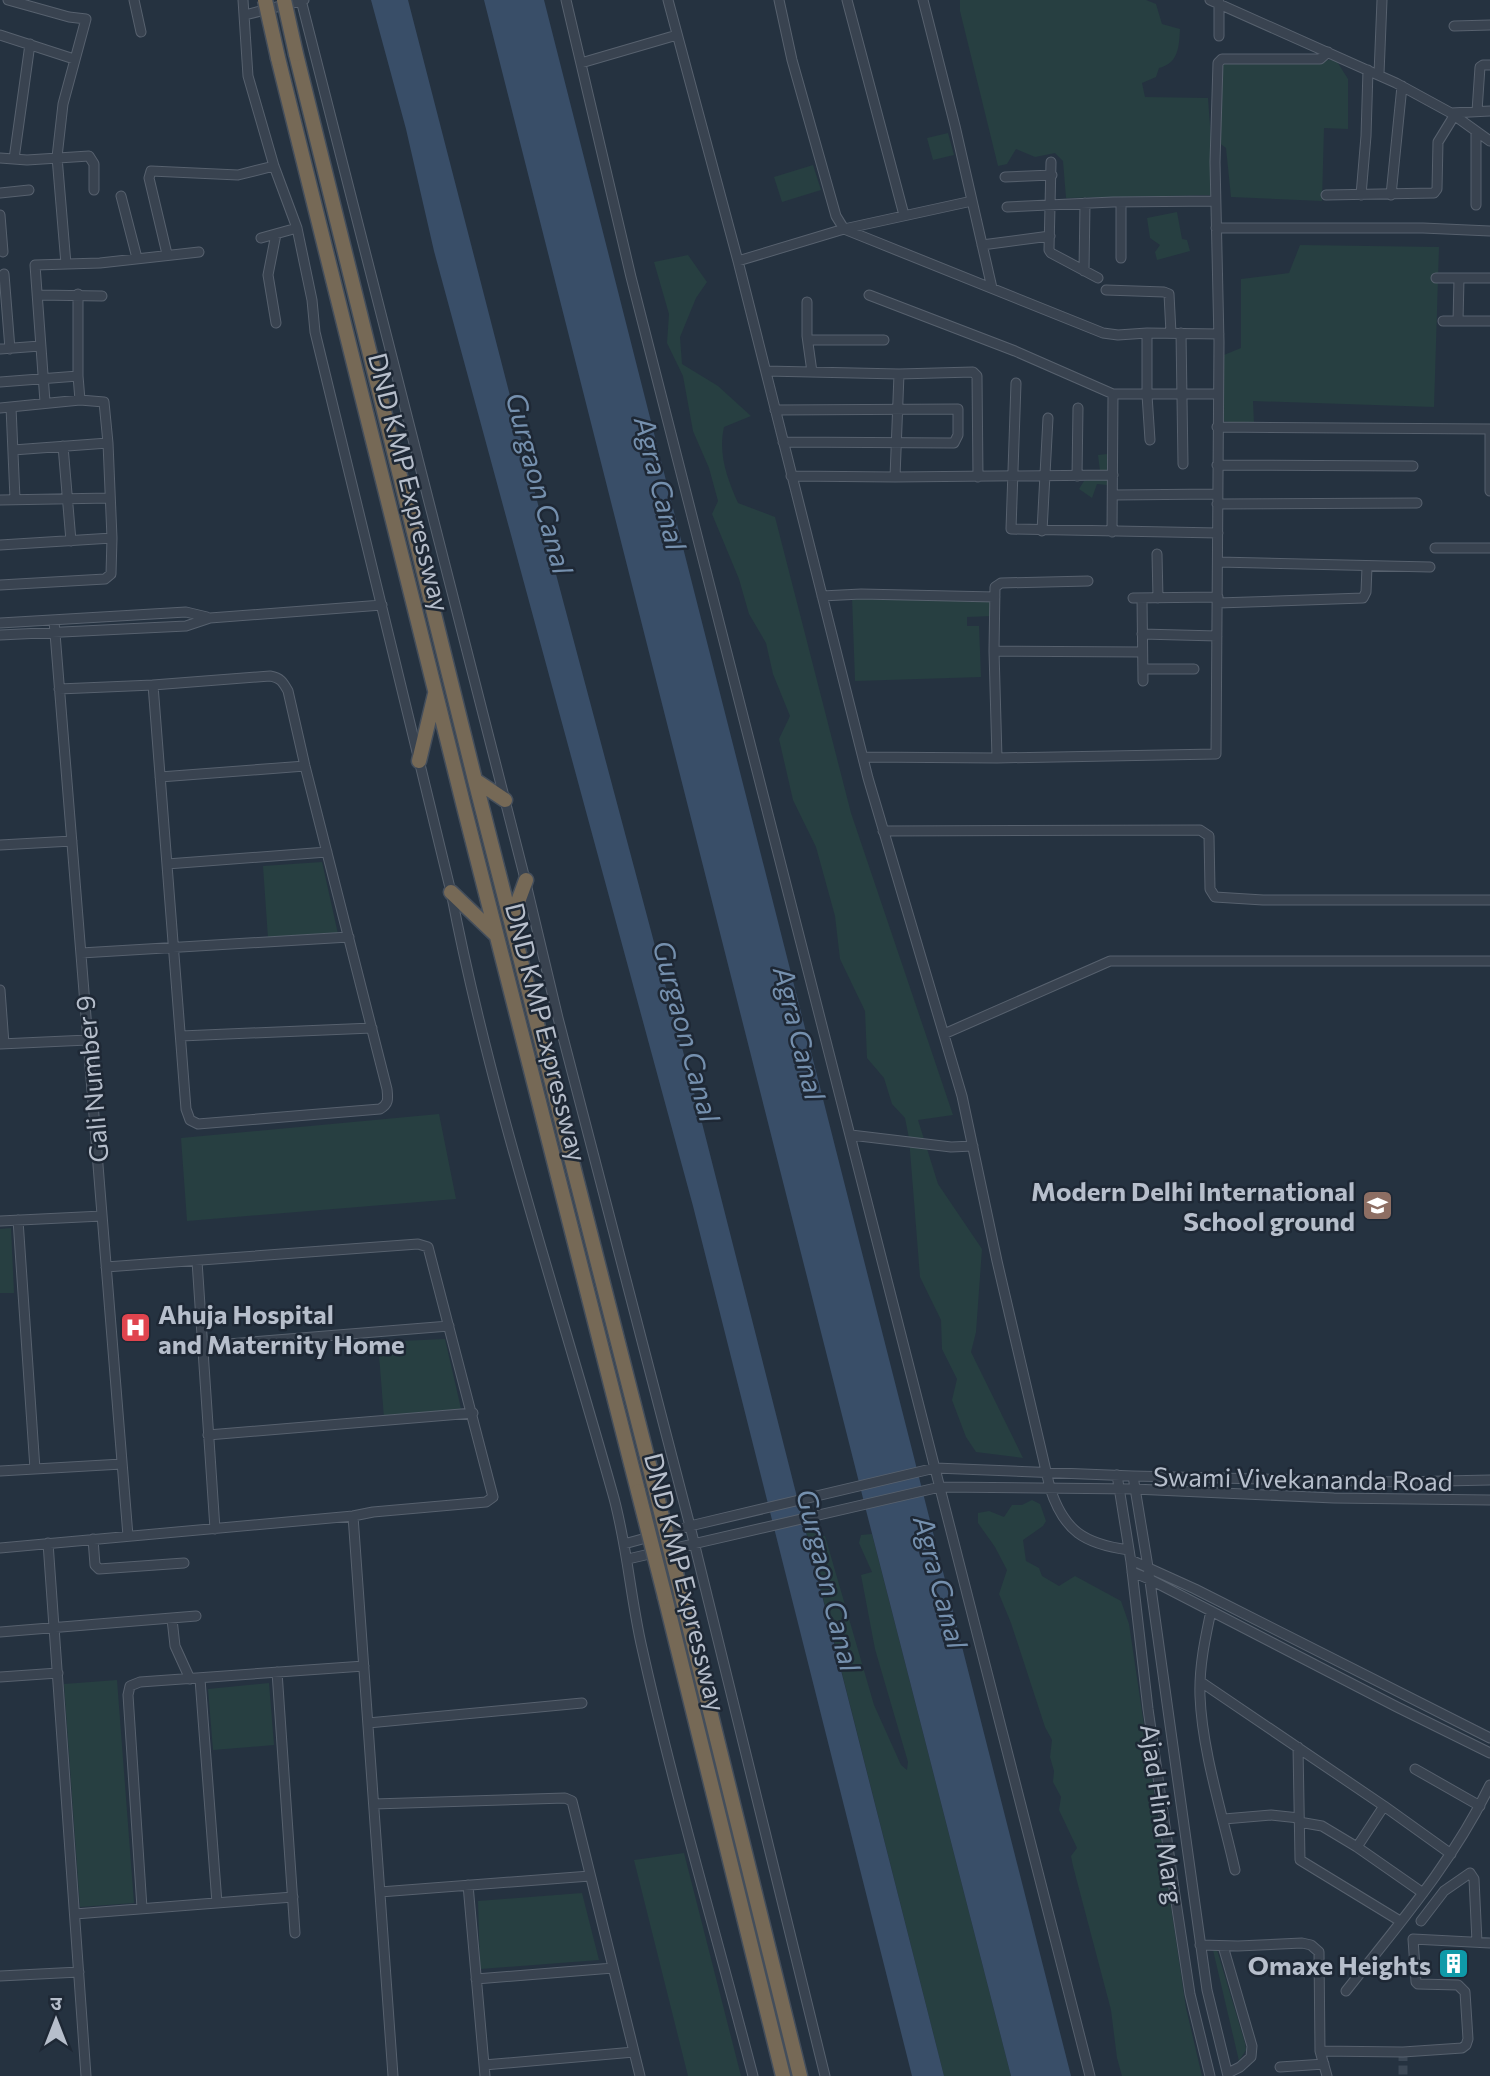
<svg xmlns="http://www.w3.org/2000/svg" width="1490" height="2076" viewBox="0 0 1490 2076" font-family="Commissioner,'Noto Sans Devanagari',sans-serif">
  <rect width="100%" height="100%" fill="#253240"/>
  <path fill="#273f41" d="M960 0H1146L1156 4 1162 24 1180 29C1179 46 1179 63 1159 68L1156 77 1142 83 1145 97 1208 98 1215 195 1066 198 1063 161 1055 153 1035 157 1016 149 1007 164 998 166 960 11Z
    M1336 60 1348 79V129L1324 128 1322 201 1231 197 1226 148 1214 139 1220 61Z
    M948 133 954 155 933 160 927 138Z
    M813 165 821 190 782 202 774 177Z
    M1177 212 1182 239 1187 240 1190 251 1157 260 1155 252 1160 245 1150 238 1147 218Z
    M1300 245 1439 247 1434 407 1253 401 1254 424 1218 421 1219 357 1241 348V279L1289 273Z
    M688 255 707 282 696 298 680 337 682 364 718 386 751 416 724 427C718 454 727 478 738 503L775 517 851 813 953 1115 918 1120 938 1184 982 1249 976 1332 971 1352 1023 1458 976 1452 966 1437 952 1400 957 1379 942 1349 941 1320 920 1277 909 1138 905 1118 892 1104 884 1078 867 1058 865 1011 840 959 835 916 816 847 793 800 779 739 790 716 773 674 766 643 749 614 739 579 712 514 718 501 709 468 693 431 683 376 667 343 669 314 654 262Z
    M1116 453 1107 474V485L1097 484 1092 498 1079 489 1084 481 1101 479 1098 455Z
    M992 593 993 616 967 617V626H979L981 677 855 681 852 597Z
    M322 862 338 934 268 938 263 866Z
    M439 1114 456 1199 187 1221 181 1138Z
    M11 1228 14 1293H0V1229Z
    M445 1339 462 1413 384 1418 378 1342Z
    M1032 1500 1040 1504 1046 1521 1043 1526 1023 1540 1026 1561 1039 1568 1042 1576 1059 1586 1075 1576 1121 1601 1129 1624 1186 2008 1202 2076H1122L1117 2058 1111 2010 1073 1866 1071 1856 1077 1848 1059 1810 1061 1797 1053 1782 1054 1771 1050 1757 1052 1740 1045 1727 1011 1623 999 1594 1007 1570 995 1547 978 1523V1513L989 1511 1004 1517 1012 1505H1022Z
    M806 1531 825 1536 874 1705 901 1765 907 1770 908 1762 875 1649 861 1575 872 1572 859 1543 861 1535 872 1534 1011 2076H944Z
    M117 1680 134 1903 80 1907 64 1684Z
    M269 1683 274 1745 213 1750 208 1689Z
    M684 1853 741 2076H688L634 1860Z
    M582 1893 599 1960 480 1969 478 1901Z
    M1213 1950H1217L1245 2043 1246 2050 1239 2061Z"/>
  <path fill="#394e68" d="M371 0H408L557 578 700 1115 944 2076H912L693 1206 434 251 406 129Z
    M484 0H544L1071 2076H1011L867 1514Z"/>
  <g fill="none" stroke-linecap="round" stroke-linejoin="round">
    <path stroke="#3b4755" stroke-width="9" stroke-dasharray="9 4.5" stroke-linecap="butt" d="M1403 2052V2076"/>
    <defs>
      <path id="minor" d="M8 0 69 17 86 19 63 104 57 157 66 264
        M134 0 141 32
        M243 0 248 76 274 166 297 228 312 300 315 332 451 892C490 1095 556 1292 612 1491 627 1542 630 1596 642 1648 674 1792 716 1933 753 2076
        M301 0 523 871 558 1018 690 1526 825 2076
        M566 0 631 277 1090 2076
        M668 0 738 261 868 778 962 1096 997 1261 1050 1488C1064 1531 1084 1544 1129 1550
        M779 0 792 60 836 216 844 229 1103 333 1118 335 1147 333 1219 334
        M847 0 904 215
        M923 0 955 126 992 288
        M1210 0 1396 83 1451 113 1490 141
        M245 15 304 0
        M1454 26 1490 25
        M0 35 74 59
        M1219 36V2
        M581 63 677 35
        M1379 74 1382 0
        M1477 111 1480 67 1483 65H1490
        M1451 113 1490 111
        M0 158 27 160 89 156 94 164V190
        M14 159 30 44
        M1051 162 1049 250 1051 253 1098 278
        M1005 177 1052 175
        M0 193 29 190
        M1326 195 1434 193 1437 189 1438 142 1454 116
        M1361 195 1366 136 1368 70
        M1391 195 1402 86
        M121 196 137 258
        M1121 202V258
        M1476 205V132
        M1007 207 1113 202 1215 201
        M0 215 3 252
        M1216 228H1423L1490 231
        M276 234 268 275 276 323
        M261 238 297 228
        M982 245 1050 236
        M167 254 149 178 151 171 238 175 274 166
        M738 261 844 229 972 201
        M1084 271 1085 203
        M4 274 10 349
        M1436 278H1490
        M1106 290 1164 292 1169 294 1171 333
        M78 294V376L80 400
        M38 295 102 296
        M869 295 1015 351 1113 394H1218
        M807 302V336L812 372
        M1443 321H1490
        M1458 321 1459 279
        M1147 333V395L1150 440
        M1181 333 1183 464
        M808 340H884
        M0 349 40 346
        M766 371 899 374 973 372 977 376 978 477
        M0 382 78 376
        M1016 383 1011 529 1218 533
        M45 402 35 265 100 263 199 252
        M11 407 15 499
        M0 408 80 400 104 402 108 443 112 538 111 574 105 579 0 585
        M775 410 958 409V435L954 443 783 442
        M1217 427 1490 429V491
        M63 446 71 541
        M13 450 108 443
        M1217 465 1413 466
        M791 476 895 477 1113 475
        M1077 476 1078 408
        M895 477 899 374
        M1113 495 1217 494
        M0 500 110 498
        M1217 504 1417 503
        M1042 531 1048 418
        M1112 532 1113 394
        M0 545 112 538
        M1435 548H1490
        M1157 554 1158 598
        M1218 562 1430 567
        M822 596 861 594 995 597
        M1133 598 1218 597
        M1142 598 1143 681
        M1218 603 1363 598 1366 592 1367 567
        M54 621 128 1536
        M0 623 186 612 207 617
        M1142 634 1217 636
        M0 635 186 626 210 618 382 605
        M994 651 1142 652
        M1143 669H1194
        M59 689 153 685 270 676C281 678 283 682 288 691L305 766 387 1089C388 1099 389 1104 380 1109L198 1124 190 1120 186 1109 153 685
        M863 757 997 758 1216 754 1219 342 1215 162 1218 63 1222 59H1320L1328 52
        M997 758 994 651 995 587 1001 583 1088 581
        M160 777 305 766
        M883 831 1200 830 1209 836 1210 889 1215 897 1263 900H1490
        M0 845 72 841
        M167 864 327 852
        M81 953 349 937
        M0 990 4 1044
        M944 1034 1110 961H1490
        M181 1036 372 1028
        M0 1044 88 1040
        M851 1135 951 1147 973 1146
        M18 1220 35 1469
        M0 1221 102 1216
        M197 1261 215 1529
        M203 1346 449 1326
        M208 1435 473 1413
        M0 1471 122 1464
        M1117 1475 1131 1562 1148 1709 1176 1902 1190 1994 1210 2076
        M1133 1476 1148 1567 1207 1990 1228 2076
        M353 1516 393 2076
        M93 1539 95 1565 99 1569 184 1563
        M48 1543 86 2076
        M624 1544 690 1526 935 1468 1133 1476 1398 1482 1490 1480
        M0 1548 353 1516 373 1512 486 1502 493 1497 428 1247 418 1244 106 1267
        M628 1559 940 1487 1134 1489 1334 1498 1490 1500
        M1131 1560 1195 1589 1490 1738
        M1132 1572 1149 1579 1397 1707 1490 1753
        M1211 1611C1205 1639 1199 1667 1200 1696 1202 1751 1223 1816 1235 1870
        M172 1619 175 1646 190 1679
        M0 1632 196 1616
        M277 1672 295 1933
        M0 1677 58 1673
        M200 1679 217 1903
        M1201 1682 1384 1806 1451 1854
        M368 1723 582 1703
        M1298 1747 1300 1860 1400 1921
        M1415 1769 1480 1806
        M374 1804 565 1798 572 1801 640 2076
        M1384 1806 1357 1847 1423 1893
        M1224 1819 1271 1815 1299 1818
        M1299 1822 1322 1826 1357 1847
        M468 1885 485 2076
        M380 1892 590 1876
        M142 1908 128 1695 130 1686 140 1682 364 1666
        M75 1914 293 1897
        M1421 1921 1444 1891 1470 1873 1474 1879 1477 1942
        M1200 1945 1238 1946 1302 1943 1311 1945 1319 1952 1320 2051 1327 2076
        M1223 1946 1252 2046 1251 2057 1240 2067 1228 2073
        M0 1976 79 1972
        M476 1979 613 1968
        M1346 1991C1398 1925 1453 1862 1490 1785
        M1320 2051 1403 2052 1462 2048 1466 2045 1468 2039 1465 1992 1458 1985 1418 1984 1416 1982 1413 1939 1490 1943
        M484 2065 634 2052
        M1280 2067 1324 2064"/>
      <path id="highway" d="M296 54 475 780 655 1488
        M278 58 464 807 638 1491
        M419 761 435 694
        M475 780 505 800
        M451 892 496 935
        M512 918 526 880
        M681 1593 800 2076
        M665 1597 783 2076"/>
    </defs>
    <use href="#minor" stroke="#57616e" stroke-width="11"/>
    <use href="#highway" stroke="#444e5b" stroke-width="17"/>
    <use href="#minor" stroke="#394350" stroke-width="9"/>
    <use href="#highway" stroke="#766956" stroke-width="14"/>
    <defs>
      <path id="highway-bridge" d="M265 0 278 58
        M284 0 296 54
        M655 1488 681 1593
        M638 1491 665 1597"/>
    </defs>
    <use href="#highway-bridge" stroke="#444e5b" stroke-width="17" stroke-linecap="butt"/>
    <use href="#highway-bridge" stroke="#766956" stroke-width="14"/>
  </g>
  <defs>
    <symbol id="school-square" viewBox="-11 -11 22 22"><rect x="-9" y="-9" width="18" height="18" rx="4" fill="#8d6e63" stroke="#1e2835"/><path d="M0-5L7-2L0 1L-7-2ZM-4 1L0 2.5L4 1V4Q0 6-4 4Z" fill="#fff"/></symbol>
    <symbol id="hospital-square" viewBox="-11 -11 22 22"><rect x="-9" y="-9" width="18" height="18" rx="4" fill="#e0444e" stroke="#1e2835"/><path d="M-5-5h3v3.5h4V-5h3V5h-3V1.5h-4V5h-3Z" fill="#fff"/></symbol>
    <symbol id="building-square" viewBox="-11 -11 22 22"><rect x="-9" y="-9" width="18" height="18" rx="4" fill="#0f9aa8" stroke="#1e2835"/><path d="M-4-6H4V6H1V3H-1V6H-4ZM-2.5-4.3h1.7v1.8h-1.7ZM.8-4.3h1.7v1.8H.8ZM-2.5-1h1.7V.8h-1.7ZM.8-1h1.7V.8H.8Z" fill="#fff"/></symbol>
  </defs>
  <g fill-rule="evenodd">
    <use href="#school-square" x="1360" y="1188" width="35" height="35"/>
    <use href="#hospital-square" x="118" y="1310" width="35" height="35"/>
    <use href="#building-square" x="1436" y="1946" width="35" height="35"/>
  </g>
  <g text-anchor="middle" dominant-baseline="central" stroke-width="5" stroke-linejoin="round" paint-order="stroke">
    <g font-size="26" fill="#b6becb" stroke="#1e2835">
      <text transform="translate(410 482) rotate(76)">DND KMP Expressway</text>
      <text transform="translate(547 1032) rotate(76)">DND KMP Expressway</text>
      <text transform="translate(91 1079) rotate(-95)">Gali Number 9</text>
      <text transform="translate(1303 1478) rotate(1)">Swami Vivekananda Road</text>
      <text transform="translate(686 1582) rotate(76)">DND KMP Expressway</text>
      <text transform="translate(1163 1814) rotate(82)">Ajad Hind Marg</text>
    </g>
    <g font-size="26" font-weight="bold" fill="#b6becb" stroke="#1e2835" text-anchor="end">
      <text x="1355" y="1190">Modern Delhi International<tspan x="1355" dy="30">School ground</tspan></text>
      <text x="158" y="1313" text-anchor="start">Ahuja Hospital<tspan x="158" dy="30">and Maternity Home</tspan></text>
      <text x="1431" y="1964">Omaxe Heights</text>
    </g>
    <g font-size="28" font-style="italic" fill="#7590ae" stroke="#1e2835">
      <text transform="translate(540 483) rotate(75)">Gurgaon Canal</text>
      <text transform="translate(661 483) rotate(76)">Agra Canal</text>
      <text transform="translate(687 1031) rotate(75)">Gurgaon Canal</text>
      <text transform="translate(800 1033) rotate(76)">Agra Canal</text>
      <text transform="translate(829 1580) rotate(76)">Gurgaon Canal</text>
      <text transform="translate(941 1582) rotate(75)">Agra Canal</text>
    </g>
  </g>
  <g transform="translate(56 2020)" stroke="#1e2835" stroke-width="5" paint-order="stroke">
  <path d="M0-5L12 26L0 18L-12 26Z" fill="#b6becb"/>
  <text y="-10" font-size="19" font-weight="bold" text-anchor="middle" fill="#b6becb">उ</text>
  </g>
</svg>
